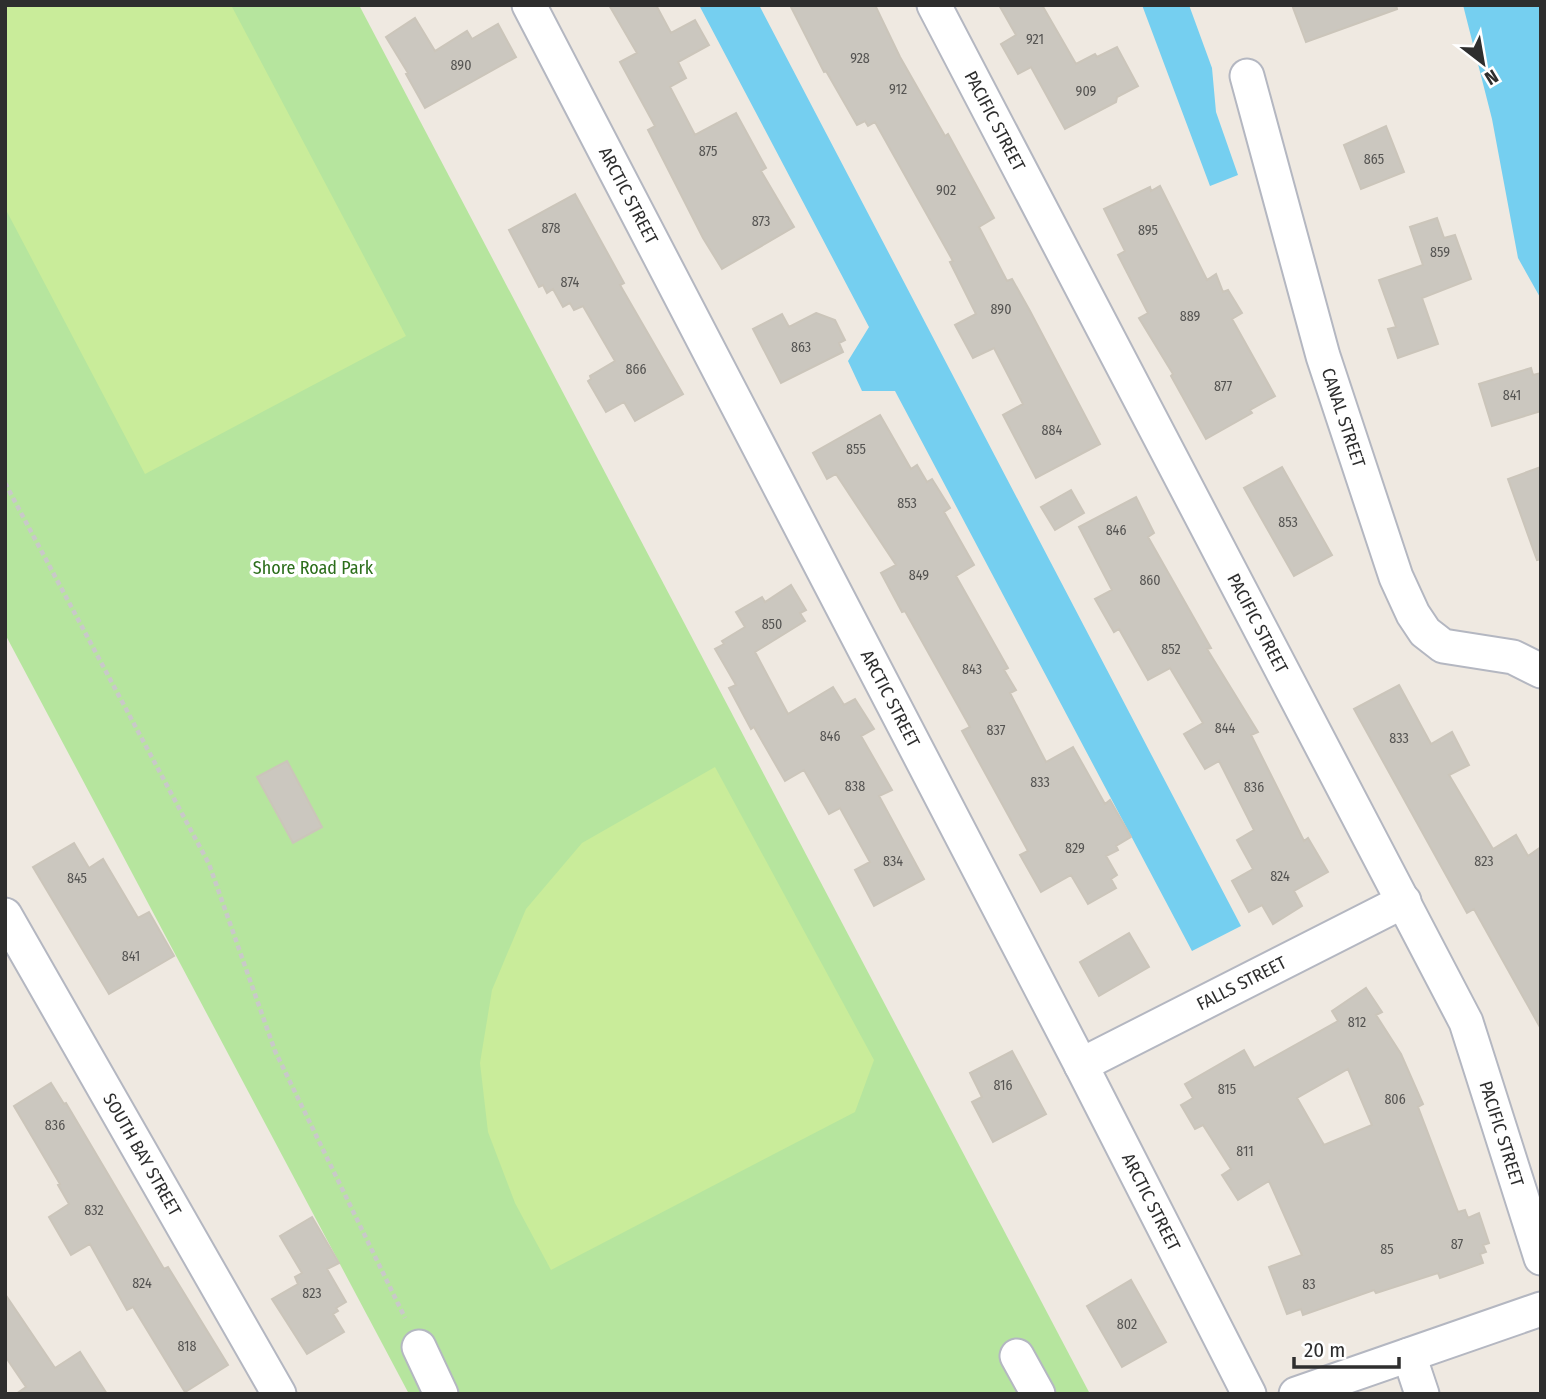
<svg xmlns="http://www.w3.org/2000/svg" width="1546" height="1399" viewBox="0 0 1546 1399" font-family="'Fira Sans Condensed',sans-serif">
  <rect width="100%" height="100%" fill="#efe9e1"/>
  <path fill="#b6e59e" d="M5 5H359L1090 1394H409L5 634Z"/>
  <path fill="#c9ec9a" d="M5 5H231L406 336 145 474 5 208Z
    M715 767 874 1060 855 1112 551 1270 515 1203 488 1132 480 1063 492 990 526 909 582 843Z"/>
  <path fill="#75cff0" d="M699 5H759L1241 926 1192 951 895 391H862L848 361 869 327Z
    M1142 5H1189L1212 68 1216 112 1238 175 1210 186Z
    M1463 5H1541V299L1518 258 1492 119Z"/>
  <path fill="#cbc7bf" stroke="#cbc5ba" stroke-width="2" fill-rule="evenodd" d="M609 5H656L671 33 695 20 709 45 678 62 686 78 670 87 695 135 736 113 766 168 761 171 794 227 722 269 703 238 648 130 655 126 620 62 637 53Z
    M790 5H875L900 57 945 136 948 134 994 218 979 227 1007 281 1012 279 1030 311 1100 444 1036 478 1003 415 1023 404 994 348 973 358 955 325 976 314 950 262 953 261 875 122 868 126 865 121 857 125 826 71 824 72Z
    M999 5H1042L1076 64 1095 54 1097 57 1117 47 1138 86 1117 97 1116 102 1065 129 1031 67 1018 74 1001 44 1016 35Z
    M1292 5H1396L1397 9 1306 42Z
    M415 18 435 51 467 31 472 39 498 24 516 57 425 108 406 74 408 73 386 37Z
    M1386 126 1404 172 1361 189 1344 145Z
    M1160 186 1207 280 1216 274 1223 292 1228 290 1242 313 1232 319 1275 396 1250 410 1252 413 1206 439 1171 376 1173 374 1139 318 1148 313 1118 255 1125 251 1104 209 1150 187 1151 191Z
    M575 194 624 283 620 285 683 394 635 421 624 402 606 412 588 381 591 379 590 376 615 361 583 306 574 310 570 303 563 307 553 289 547 293 543 285 539 287 509 230Z
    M1437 218 1444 238 1455 235 1471 279 1422 298 1438 344 1398 358 1388 329 1396 327 1379 280 1423 265 1410 227Z
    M816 313 835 320 845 340 839 343 843 352 781 383 753 329 782 314 789 327Z
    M1531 368 1533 375 1541 373V411L1492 426 1479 384Z
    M880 415 911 469 917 465 927 482 932 479 950 508 944 512 974 565 956 576 1008 668 1004 670 1016 690 1010 693 1046 762 1073 747 1105 804 1110 800 1131 837 1116 846 1118 850 1106 856 1117 875 1111 879 1116 888 1088 904 1071 875 1041 892 1020 855 1028 851 962 731 970 727 905 611 902 612 881 573 896 565 836 474 827 479 813 453Z
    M1282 467 1332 555 1294 576 1244 488Z
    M1541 467V559L1537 560 1508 479Z
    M1071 490 1084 513 1055 530 1041 507Z
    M1136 497 1154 533 1148 537 1211 648 1207 649 1258 732 1251 735 1304 841 1308 838 1328 872 1294 891 1302 906 1273 924 1262 905 1249 912 1232 881 1253 869 1237 840 1254 830 1219 761 1205 769 1184 734 1203 723 1170 668 1148 680 1119 629 1114 632 1095 599 1112 590 1079 527Z
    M791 585 806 610 800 613 805 621 755 652 788 714 833 687 844 705 855 699 874 729 861 736 892 790 879 796 924 879 874 906 855 870 870 862 840 808 829 814 804 770 785 781 754 727 751 729 729 688 736 685 715 649 724 644 722 641 745 627 736 612 762 597 765 602Z
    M1399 685 1431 744 1452 732 1469 765 1449 775 1493 849 1516 835 1528 856 1541 847V1029L1474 909 1467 913 1354 709Z
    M287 761 322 827 293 843 257 777Z
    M74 843 89 868 103 859 138 918 149 912 174 956 109 994 33 867Z
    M1129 933 1149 967 1099 996 1080 962Z
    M1366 988 1382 1012 1376 1015 1401 1054 1423 1104 1418 1107 1458 1212 1465 1210 1468 1218 1479 1213 1489 1243 1483 1245 1486 1252 1480 1254 1483 1263 1440 1278 1438 1273 1376 1293 1374 1290 1303 1315 1301 1309 1287 1314 1269 1267 1302 1255 1269 1181 1238 1200 1222 1175 1231 1169 1203 1125 1195 1129 1181 1105 1193 1098 1185 1084 1244 1050 1254 1068 1338 1021 1332 1011ZM1348 1069 1372 1125 1324 1145 1297 1098Z
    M1012 1051 1046 1114 993 1142 972 1102 982 1097 970 1073Z
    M51 1083 64 1104 66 1103 164 1269 168 1267 228 1365 185 1392 133 1307 127 1310 90 1244 71 1255 49 1217 69 1204 58 1185 60 1184 14 1106Z
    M312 1217 339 1263 327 1269 346 1302 336 1308 338 1311 333 1314 344 1332 307 1354 272 1299 298 1284 295 1277 302 1273 280 1236Z
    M1131 1280 1166 1342 1122 1367 1087 1306Z
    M5 1294 55 1368 80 1352 107 1394H16L26 1387 5 1356Z"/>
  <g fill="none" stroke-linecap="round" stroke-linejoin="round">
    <defs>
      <g id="minor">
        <path id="s1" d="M529 5 1081 1065 1249 1394"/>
        <path id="s2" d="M934 5 1466 1022 1541 1258"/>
        <path id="s3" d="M1247 76 1323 356 1396 577 1413 614 1425 632 1443 646 1513 657 1541 671"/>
        <path id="s4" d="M5 915 279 1394"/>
        <path id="s5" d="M1081 1065 1404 901"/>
        <path d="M419 1347 441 1394"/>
        <path d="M1409 1355 1422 1394"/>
        <path d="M1017 1356 1038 1394"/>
        <path d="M1296 1394 1541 1309"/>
      </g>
    </defs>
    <use href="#minor" stroke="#b4b7c1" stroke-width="37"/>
    <path stroke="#c9c9c9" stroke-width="4.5" stroke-dasharray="5 3.5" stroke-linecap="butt" d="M5 483 209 864 275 1051 405 1318"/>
    <use href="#minor" stroke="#fff" stroke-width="33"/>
  </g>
  <g text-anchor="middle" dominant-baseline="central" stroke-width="7" stroke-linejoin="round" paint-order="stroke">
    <g font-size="14" fill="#555452">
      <text x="1035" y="39">921</text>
      <text x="860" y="58">928</text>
      <text x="461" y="65">890</text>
      <text x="898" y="89">912</text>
      <text x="1086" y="91">909</text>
      <text x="708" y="151">875</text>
      <text x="1374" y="159">865</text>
      <text x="946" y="190">902</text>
      <text x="761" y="221">873</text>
      <text x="551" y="228">878</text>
      <text x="1148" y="230">895</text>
      <text x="1440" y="252">859</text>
      <text x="570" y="282">874</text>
      <text x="1001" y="309">890</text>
      <text x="1190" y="316">889</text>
      <text x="801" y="347">863</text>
      <text x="636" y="369">866</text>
      <text x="1223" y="386">877</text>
      <text x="1512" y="395">841</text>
      <text x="1052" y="430">884</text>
      <text x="856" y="449">855</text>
      <text x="907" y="503">853</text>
      <text x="1288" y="522">853</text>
      <text x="1116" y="530">846</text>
      <text x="919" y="575">849</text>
      <text x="1150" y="580">860</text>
      <text x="772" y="624">850</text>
      <text x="1171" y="649">852</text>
      <text x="972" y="669">843</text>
      <text x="1225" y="728">844</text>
      <text x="996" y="730">837</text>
      <text x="830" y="736">846</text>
      <text x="1399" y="738">833</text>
      <text x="1040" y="782">833</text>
      <text x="855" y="786">838</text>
      <text x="1254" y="787">836</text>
      <text x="1075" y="848">829</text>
      <text x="893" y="861">834</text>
      <text x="1484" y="861">823</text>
      <text x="1280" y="876">824</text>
      <text x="77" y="878">845</text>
      <text x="131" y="956">841</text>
      <text x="1357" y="1022">812</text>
      <text x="1003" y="1085">816</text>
      <text x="1227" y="1089">815</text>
      <text x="1395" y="1099">806</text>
      <text x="55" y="1125">836</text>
      <text x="1245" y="1151">811</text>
      <text x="94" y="1210">832</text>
      <text x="1457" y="1244">87</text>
      <text x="1387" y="1249">85</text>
      <text x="142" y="1283">824</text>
      <text x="1309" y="1284">83</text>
      <text x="312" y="1293">823</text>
      <text x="1127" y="1324">802</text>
      <text x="187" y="1346">818</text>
    </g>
    <g font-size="18" fill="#2e2e2e" stroke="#fff">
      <text stroke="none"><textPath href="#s2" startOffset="131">PACIFIC STREET</textPath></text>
      <text stroke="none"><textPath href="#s1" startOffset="215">ARCTIC STREET</textPath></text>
      <text stroke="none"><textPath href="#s3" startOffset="355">CANAL STREET</textPath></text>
      <text stroke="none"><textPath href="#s2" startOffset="698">PACIFIC STREET</textPath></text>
      <text stroke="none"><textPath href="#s1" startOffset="782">ARCTIC STREET</textPath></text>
      <text stroke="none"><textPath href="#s5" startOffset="180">FALLS STREET</textPath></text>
      <text stroke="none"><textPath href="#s2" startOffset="1265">PACIFIC STREET</textPath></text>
      <text stroke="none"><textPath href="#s4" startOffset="276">SOUTH BAY STREET</textPath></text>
      <text stroke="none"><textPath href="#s1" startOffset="1349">ARCTIC STREET</textPath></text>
    </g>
    <g font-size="18" fill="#2c6e1b" stroke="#fff">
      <text x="313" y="568">Shore Road Park</text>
    </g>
  </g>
  <rect width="1546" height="1399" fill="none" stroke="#2e2e2e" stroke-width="14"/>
  <g transform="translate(1483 63) rotate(149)" stroke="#ffffff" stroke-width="5" paint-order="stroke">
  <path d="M0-5L12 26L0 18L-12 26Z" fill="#2e2e2e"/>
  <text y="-10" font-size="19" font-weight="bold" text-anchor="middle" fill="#2e2e2e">N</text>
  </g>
  <path d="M1294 1357v10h105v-10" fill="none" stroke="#2e2e2e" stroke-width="3.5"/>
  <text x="1304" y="1357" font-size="21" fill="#2e2e2e" stroke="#ffffff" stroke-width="5" paint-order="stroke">20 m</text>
</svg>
